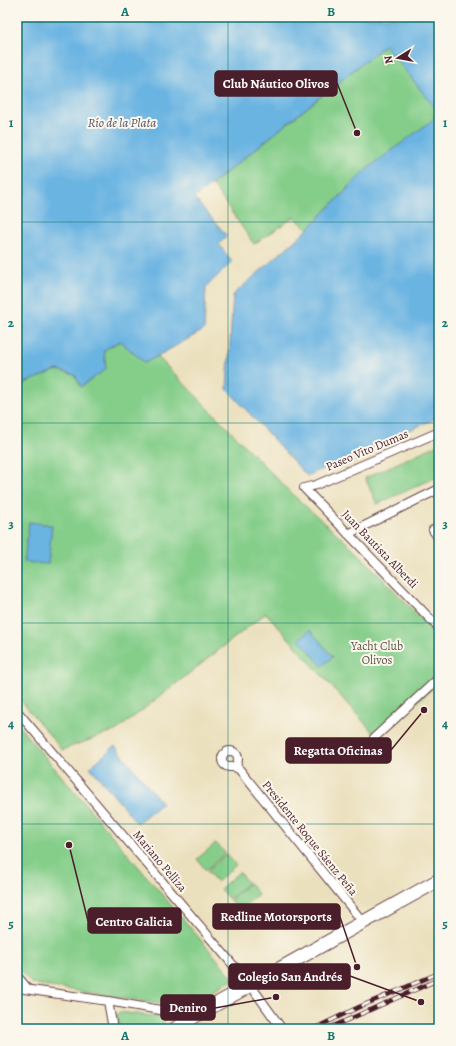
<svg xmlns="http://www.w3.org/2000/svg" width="456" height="1046" viewBox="0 0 456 1046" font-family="Alegreya,serif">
  <rect width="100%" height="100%" fill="#fbf7ec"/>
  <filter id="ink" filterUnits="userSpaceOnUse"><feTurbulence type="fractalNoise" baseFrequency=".025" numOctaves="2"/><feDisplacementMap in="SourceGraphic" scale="8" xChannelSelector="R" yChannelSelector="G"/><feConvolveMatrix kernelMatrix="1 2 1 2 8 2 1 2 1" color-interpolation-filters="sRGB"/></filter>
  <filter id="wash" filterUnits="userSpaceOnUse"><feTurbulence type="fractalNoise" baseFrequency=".012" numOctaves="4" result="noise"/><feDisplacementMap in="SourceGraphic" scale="16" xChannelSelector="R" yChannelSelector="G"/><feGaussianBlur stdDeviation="0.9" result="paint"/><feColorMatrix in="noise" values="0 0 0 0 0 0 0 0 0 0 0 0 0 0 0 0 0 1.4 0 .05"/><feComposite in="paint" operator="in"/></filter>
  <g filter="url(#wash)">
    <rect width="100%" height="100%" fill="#ebe0bd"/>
    <path fill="#85ce8a" stroke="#68765a" d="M385 45 439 83V278L351 185 308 229 294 217 254 244 212 184Z
      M120 341 145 363 157 356 294 496 354 549 439 637V682L378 738 266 613 117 730 62 750 17 696V386L57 370 75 375 81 386 104 350Z
      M439 444V476L377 504 365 478Z
      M17 724 234 979 185 1007 32 984 17 967Z
      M216 843 225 853 206 870 197 859Z
      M226 854 236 865 217 882 207 871Z
      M239 872 248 883 229 899 220 889Z
      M249 883 258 894 239 911 230 900Z
      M120 1012 161 1017 165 1021 160 1029H121L116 1015Z"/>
    <path fill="#6ab4e2" stroke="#5a6a86" d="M17 17H439V113L385 45 194 198 227 236 219 244 232 262 206 287 204 330 145 363 120 341 104 350 106 369 81 387 75 375 57 370 17 386Z
      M439 115V417L307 476 227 389 233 295 308 229 367 169Z
      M29 522 52 525 48 564 24 562Z
      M310 630 333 657 322 666 299 639Z
      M115 746 162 803 137 823 90 767Z"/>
  </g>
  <g filter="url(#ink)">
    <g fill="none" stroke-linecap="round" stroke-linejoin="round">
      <defs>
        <path id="minor" d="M439 432 316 485 304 488 439 628
          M433 530 439 539
          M348 534 439 489
          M17 711 251 986 282 1029
          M374 738 439 678
          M222 759a8 8 0 1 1 16 0a8 8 0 1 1-16 0Z
          M233 767 239 769 363 922
          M17 976 28 989
          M17 988 108 1001 195 1016
          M108 1001 113 1029"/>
        <path id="primary" d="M175 1029 195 1016 439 880"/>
      </defs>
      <use href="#minor" stroke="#623c41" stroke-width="10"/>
      <use href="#primary" stroke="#623c41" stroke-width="15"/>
      <use href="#minor" stroke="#fff" stroke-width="8"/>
      <use href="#primary" stroke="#fff" stroke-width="13"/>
      <defs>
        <path id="rail" d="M313 1029 359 1007 439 973
          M327 1029 435 981"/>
      </defs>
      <use href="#rail" stroke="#4a1f2b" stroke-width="4.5"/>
      <use href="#rail" stroke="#fbf7ec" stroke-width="3" stroke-dasharray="9" stroke-linecap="butt"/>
    </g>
  </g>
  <path fill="none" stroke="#0f766e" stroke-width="1" stroke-opacity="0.55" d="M228 17V1029M17 222H439M17 423H439M17 623H439M17 824H439"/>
  <g text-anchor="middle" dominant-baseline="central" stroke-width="4" stroke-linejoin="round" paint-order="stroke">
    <g font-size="12" fill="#4a1f2b" stroke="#fbf7ec">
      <text transform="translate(367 450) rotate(-23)">Paseo Vito Dumas</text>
      <text transform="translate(380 549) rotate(46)">Juan Bautista Alberdi</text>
      <text transform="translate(310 838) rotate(51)">Presidente Roque Sáenz Peña</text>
      <text transform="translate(160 861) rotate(50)">Mariano Pelliza</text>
    </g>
    <g font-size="12" fill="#5c5448" stroke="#fbf7ec">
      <text x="377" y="646">Yacht Club<tspan x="377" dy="14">Olivos</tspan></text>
    </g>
    <g font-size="13" font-style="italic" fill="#55536b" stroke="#fbf7ec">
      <text x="122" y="122">Río de la Plata</text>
    </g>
  </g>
  <path fill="none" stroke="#4a1f2b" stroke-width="1.5" d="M357 133L337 83M424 710L391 750M357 967L340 917M69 845L88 921M421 1002L350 976M276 997L215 1008"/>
  <g fill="#4a1f2b" stroke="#fbf7ec" stroke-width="1.5">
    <circle cx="357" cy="133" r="4"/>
    <circle cx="424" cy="710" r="4"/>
    <circle cx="357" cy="967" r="4"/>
    <circle cx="69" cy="845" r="4"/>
    <circle cx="421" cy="1002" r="4"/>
    <circle cx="276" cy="997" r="4"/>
  </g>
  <g fill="#4a1f2b" stroke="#4a1f2b" stroke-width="1.5">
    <rect x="215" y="71" width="122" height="25" rx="4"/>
    <rect x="286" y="738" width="105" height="25" rx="4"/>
    <rect x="213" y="904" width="127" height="25" rx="4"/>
    <rect x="88" y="908" width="93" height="25" rx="4"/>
    <rect x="229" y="964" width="121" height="25" rx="4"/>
    <rect x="161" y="995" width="54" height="25" rx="4"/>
  </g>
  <g font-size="13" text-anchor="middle" font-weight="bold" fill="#fff">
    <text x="276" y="88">Club Náutico Olivos</text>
    <text x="338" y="755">Regatta Oficinas</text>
    <text x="276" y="921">Redline Motorsports</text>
    <text x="134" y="926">Centro Galicia</text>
    <text x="290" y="981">Colegio San Andrés</text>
    <text x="188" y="1012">Deniro</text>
  </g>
  <rect width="456" height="1046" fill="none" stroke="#fbf7ec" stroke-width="44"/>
  <g transform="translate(398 58) rotate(259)" stroke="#fbf7ec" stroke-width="3" paint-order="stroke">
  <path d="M0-3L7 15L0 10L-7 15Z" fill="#4a1f2b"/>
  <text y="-6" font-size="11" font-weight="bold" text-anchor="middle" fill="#4a1f2b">N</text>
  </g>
  <rect x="22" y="22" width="412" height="1002" fill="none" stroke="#0f766e" stroke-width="1.5"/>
  <g font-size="13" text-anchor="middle" font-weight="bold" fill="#0f766e">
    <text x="125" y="16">A</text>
    <text x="331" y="16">B</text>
    <text x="11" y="127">1</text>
    <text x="445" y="127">1</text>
    <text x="11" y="327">2</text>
    <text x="445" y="327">2</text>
    <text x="11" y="528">3</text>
    <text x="445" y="528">3</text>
    <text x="11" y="728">4</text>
    <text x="445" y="728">4</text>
    <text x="11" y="928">5</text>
    <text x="445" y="928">5</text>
    <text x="125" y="1040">A</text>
    <text x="331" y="1040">B</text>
  </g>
</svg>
